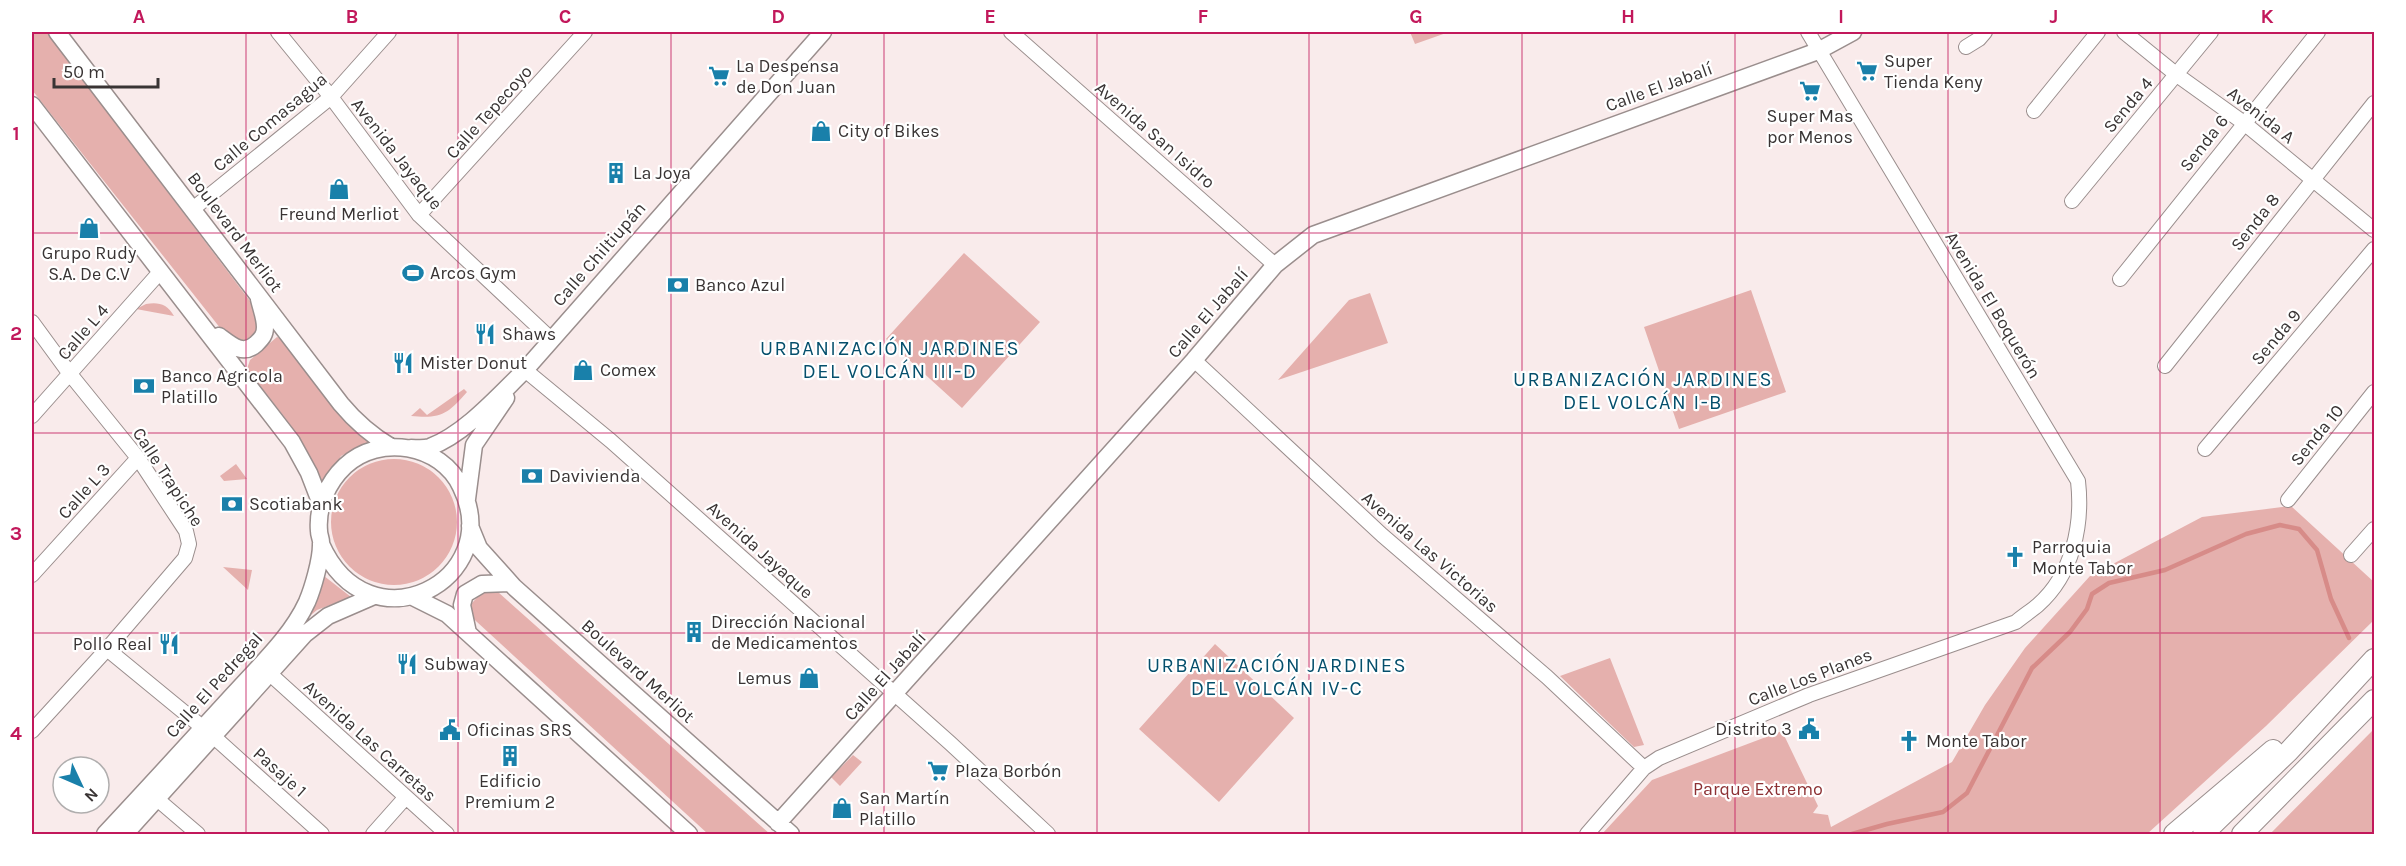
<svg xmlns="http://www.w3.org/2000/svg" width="2406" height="866" viewBox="0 0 2406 866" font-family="Karla,sans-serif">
  <rect width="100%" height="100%" fill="#f9ebeb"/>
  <path fill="#e5b0ad" d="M32 32H47L259 313 263 332 254 343H232L32 90Z
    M1410 32H1449L1415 44Z
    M964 253 1040 322 962 408 886 339Z
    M1751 290 1786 392 1679 429 1644 327Z
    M1370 293 1388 343 1278 380 1349 300Z
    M146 304C159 302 167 304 174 316L136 309Z
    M277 337 282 339 369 442 341 456 322 489C314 447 272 403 247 369L250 360Z
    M464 389 467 392C448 414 441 419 411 416L420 408 427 415Z
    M331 522a63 63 0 1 1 126 0a63 63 0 1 1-126 0Z
    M236 464 247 479 224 481 220 476Z
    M2291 506 2374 582V620L2266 726 2147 834H1602L1652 780 1782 731 1818 806 1813 813 1828 815 1831 827 1952 762 1985 705 2025 648 2090 576 2202 517Z
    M223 567 252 570 248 590Z
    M319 572 351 597 317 610 300 624Z
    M489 584 770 834H708L465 611Z
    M1215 644 1294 718 1219 802 1139 729Z
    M1610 658 1644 745 1634 747 1560 676Z
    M2374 729V834H2270Z
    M853 755 862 762 840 786 831 777Z"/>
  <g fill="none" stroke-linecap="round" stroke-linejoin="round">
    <path stroke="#d78b88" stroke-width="4.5" d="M1852 834 1887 824 1943 812 1967 793 2032 668 2070 632 2087 609 2092 594 2109 583 2165 570 2246 534 2280 525 2299 529 2317 550 2331 599 2349 638"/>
    <defs>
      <path id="minor" d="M278 32 331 97 419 215 551 339
        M1011 32 1275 265
        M2124 32 2177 75 2244 123 2374 230
        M1966 47 1979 39 1985 32
        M2034 111 2098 32
        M2072 201 2211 32
        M194 208 331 97 389 32
        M419 215 585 32
        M2120 279 2318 32
        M32 322 70 374 138 458 186 531 189 544 185 558 107 649 32 731
        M1194 360 1382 535 1547 677 1644 768
        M2165 366 2374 103
        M525 370 611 441 950 743 1048 834
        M32 416 160 272
        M2205 449 2374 249
        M2288 500 2374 392
        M2351 555 2374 529
        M32 575 138 458
        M107 649 213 736 322 834
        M269 673 447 834
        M157 799 198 834
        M373 834 405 798
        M1587 834 1644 768 1659 758 1809 695 2016 622C2023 616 2031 611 2038 605 2073 574 2083 525 2078 481L1808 32"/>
      <path id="major" d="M57 32 341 404C356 422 371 435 391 447
        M32 105 292 442 309 473 321 504
        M219 336C231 345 243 356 256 344 262 338 265 335 265 327 265 318 261 308 259 299
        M411 448C417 448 424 449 430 447 465 434 499 395 525 370L823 32
        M467 499 474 445 506 398
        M470 526 479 548 514 587 791 834
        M413 597 447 614 689 834
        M468 633 462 605 465 594 482 584 510 583
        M778 823 1194 360 1275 265 1313 235 1818 51 1853 32
        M105 834C148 788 191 741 234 694 259 666 291 637 307 602 313 588 321 560 321 545 322 540 319 536 319 531 317 507 327 483 345 466 379 434 441 444 461 487 507 580 369 652 321 544
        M125 834 305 634 328 616 374 596"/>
      <path id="highway" d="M2174 834 2273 750
        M2203 834 2289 751 2374 659
        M2242 834 2374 700"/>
    </defs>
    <use href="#minor" stroke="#9a8e8d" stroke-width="16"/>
    <use href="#major" stroke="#9a8e8d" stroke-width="19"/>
    <use href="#highway" stroke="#9a8e8d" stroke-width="22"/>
    <use href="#minor" stroke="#fff" stroke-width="14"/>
    <use href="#major" stroke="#fff" stroke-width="16"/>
    <use href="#highway" stroke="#fff" stroke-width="20"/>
  </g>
  <path fill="none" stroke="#c2185b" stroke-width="1.5" stroke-opacity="0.55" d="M246 32V834M458 32V834M671 32V834M884 32V834M1097 32V834M1309 32V834M1522 32V834M1735 32V834M1948 32V834M2160 32V834M32 233H2374M32 433H2374M32 633H2374"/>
  <defs>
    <symbol id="supermarket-bare" viewBox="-9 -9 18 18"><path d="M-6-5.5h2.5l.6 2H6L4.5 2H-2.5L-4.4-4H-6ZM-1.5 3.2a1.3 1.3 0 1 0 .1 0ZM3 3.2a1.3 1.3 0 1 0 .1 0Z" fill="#1980aa" stroke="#fff" stroke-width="2.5" paint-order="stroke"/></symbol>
    <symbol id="shop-bare" viewBox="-9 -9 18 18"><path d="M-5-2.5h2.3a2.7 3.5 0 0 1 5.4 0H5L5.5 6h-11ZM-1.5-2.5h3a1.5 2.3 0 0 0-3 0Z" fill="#1980aa" stroke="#fff" stroke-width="2.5" paint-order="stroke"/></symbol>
    <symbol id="building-bare" viewBox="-9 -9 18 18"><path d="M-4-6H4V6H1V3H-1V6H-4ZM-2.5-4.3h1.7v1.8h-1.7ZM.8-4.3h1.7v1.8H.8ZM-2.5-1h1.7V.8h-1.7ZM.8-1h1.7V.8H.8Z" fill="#1980aa" stroke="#fff" stroke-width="2.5" paint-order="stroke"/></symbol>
    <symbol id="stadium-bare" viewBox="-9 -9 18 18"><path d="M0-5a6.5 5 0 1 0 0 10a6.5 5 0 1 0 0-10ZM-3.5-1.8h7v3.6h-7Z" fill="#1980aa" stroke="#fff" stroke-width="2.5" paint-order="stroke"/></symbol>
    <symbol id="bank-bare" viewBox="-9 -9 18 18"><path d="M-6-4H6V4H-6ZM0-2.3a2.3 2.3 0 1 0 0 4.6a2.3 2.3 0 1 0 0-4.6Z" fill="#1980aa" stroke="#fff" stroke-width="2.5" paint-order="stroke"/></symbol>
    <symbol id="restaurant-bare" viewBox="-9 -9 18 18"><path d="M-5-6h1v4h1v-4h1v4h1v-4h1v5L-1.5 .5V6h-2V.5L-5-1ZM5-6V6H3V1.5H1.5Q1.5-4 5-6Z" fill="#1980aa" stroke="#fff" stroke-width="2.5" paint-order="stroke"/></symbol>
    <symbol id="church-bare" viewBox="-9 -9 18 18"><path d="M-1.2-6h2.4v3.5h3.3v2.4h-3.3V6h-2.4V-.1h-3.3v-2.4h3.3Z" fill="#1980aa" stroke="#fff" stroke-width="2.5" paint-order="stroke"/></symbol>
    <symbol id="civic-bare" viewBox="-9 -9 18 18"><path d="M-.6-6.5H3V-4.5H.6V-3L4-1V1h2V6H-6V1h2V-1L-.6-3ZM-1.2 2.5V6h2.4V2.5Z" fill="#1980aa" stroke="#fff" stroke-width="2.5" paint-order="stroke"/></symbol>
  </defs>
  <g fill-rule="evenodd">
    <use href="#supermarket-bare" x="1852" y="56" width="30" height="30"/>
    <use href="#supermarket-bare" x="704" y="61" width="30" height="30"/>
    <use href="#supermarket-bare" x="1795" y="76" width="30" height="30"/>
    <use href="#shop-bare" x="806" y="116" width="30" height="30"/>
    <use href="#building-bare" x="601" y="158" width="30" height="30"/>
    <use href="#shop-bare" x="324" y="174" width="30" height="30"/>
    <use href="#shop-bare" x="74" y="213" width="30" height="30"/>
    <use href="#stadium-bare" x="398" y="258" width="30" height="30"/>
    <use href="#bank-bare" x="663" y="270" width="30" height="30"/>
    <use href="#restaurant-bare" x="470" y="319" width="30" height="30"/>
    <use href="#restaurant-bare" x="388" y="348" width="30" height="30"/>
    <use href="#shop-bare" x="568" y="355" width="30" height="30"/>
    <use href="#bank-bare" x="129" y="371" width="30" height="30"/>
    <use href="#bank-bare" x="517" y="461" width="30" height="30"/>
    <use href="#bank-bare" x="217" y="489" width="30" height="30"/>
    <use href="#church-bare" x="2000" y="542" width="30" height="30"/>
    <use href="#building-bare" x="679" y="617" width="30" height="30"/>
    <use href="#restaurant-bare" x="154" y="629" width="30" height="30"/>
    <use href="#restaurant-bare" x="392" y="649" width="30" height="30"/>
    <use href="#shop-bare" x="794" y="663" width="30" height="30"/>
    <use href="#civic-bare" x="1794" y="714" width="30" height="30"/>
    <use href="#civic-bare" x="435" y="715" width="30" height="30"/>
    <use href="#church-bare" x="1894" y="726" width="30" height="30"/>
    <use href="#building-bare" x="495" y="741" width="30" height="30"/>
    <use href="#supermarket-bare" x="923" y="756" width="30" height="30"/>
    <use href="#shop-bare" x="827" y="793" width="30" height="30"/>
  </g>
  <g text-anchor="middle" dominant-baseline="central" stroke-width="4.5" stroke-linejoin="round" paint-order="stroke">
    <g font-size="18" fill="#393434" stroke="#fff" text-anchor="start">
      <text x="1884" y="61">Super<tspan x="1884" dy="21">Tienda Keny</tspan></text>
      <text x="736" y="66">La Despensa<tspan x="736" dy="21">de Don Juan</tspan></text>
      <text x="1810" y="116" text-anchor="middle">Super Mas<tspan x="1810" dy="21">por Menos</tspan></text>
      <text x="838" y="131">City of Bikes</text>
      <text x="633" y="173">La Joya</text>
      <text x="339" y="214" text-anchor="middle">Freund Merliot</text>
      <text x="89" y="253" text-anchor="middle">Grupo Rudy<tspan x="89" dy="21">S.A. De C.V</tspan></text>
      <text x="430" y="273">Arcos Gym</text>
      <text x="695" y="285">Banco Azul</text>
      <text x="502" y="334">Shaws</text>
      <text x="420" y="363">Mister Donut</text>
      <text x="600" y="370">Comex</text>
      <text x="161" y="376">Banco Agricola<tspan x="161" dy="21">Platillo</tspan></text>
      <text x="549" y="476">Davivienda</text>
      <text x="249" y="504">Scotiabank</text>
      <text x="2032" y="547">Parroquia<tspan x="2032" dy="21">Monte Tabor</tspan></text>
      <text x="711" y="622">Dirección Nacional<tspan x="711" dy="21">de Medicamentos</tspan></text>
      <text x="152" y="644" text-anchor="end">Pollo Real</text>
      <text x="424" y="664">Subway</text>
      <text x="792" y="678" text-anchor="end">Lemus</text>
      <text x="1792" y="729" text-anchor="end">Distrito 3</text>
      <text x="467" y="730">Oficinas SRS</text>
      <text x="1926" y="741">Monte Tabor</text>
      <text x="955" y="771">Plaza Borbón</text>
      <text x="510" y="781" text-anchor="middle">Edificio<tspan x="510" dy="21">Premium 2</tspan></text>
      <text x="859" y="798">San Martín<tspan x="859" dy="21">Platillo</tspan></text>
    </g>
    <g font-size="18" fill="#393434" stroke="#fff">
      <text transform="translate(1659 87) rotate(-20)">Calle El Jabalí</text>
      <text transform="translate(2128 105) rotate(-50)">Senda 4</text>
      <text transform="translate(489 112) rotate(-48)">Calle Tepecoyo</text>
      <text transform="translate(2261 115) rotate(38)">Avenida A</text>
      <text transform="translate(270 122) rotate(-40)">Calle Comasagua</text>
      <text transform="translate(1155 135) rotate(41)">Avenida San Isidro</text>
      <text transform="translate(2204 143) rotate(-52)">Senda 6</text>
      <text transform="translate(397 154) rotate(52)">Avenida Jayaque</text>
      <text transform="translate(2255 222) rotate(-52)">Senda 8</text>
      <text transform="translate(235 232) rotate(53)">Boulevard Merliot</text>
      <text transform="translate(599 254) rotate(-49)">Calle Chiltiupán</text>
      <text transform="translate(1993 305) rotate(59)">Avenida El Boquerón</text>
      <text transform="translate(1208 313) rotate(-49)">Calle El Jabalí</text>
      <text transform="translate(83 332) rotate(-49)">Calle L 4</text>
      <text transform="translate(2276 337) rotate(-50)">Senda 9</text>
      <text transform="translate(2317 435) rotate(-51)">Senda 10</text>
      <text transform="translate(168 477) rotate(57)">Calle Trapiche</text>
      <text transform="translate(84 491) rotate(-48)">Calle L 3</text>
      <text transform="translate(760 550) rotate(42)">Avenida Jayaque</text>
      <text transform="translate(1430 552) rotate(41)">Avenida Las Victorias</text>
      <text transform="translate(638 671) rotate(42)">Boulevard Merliot</text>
      <text transform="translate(885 676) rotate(-48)">Calle El Jabalí</text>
      <text transform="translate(1810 677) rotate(-21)">Calle Los Planes</text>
      <text transform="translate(214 685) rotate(-48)">Calle El Pedregal</text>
      <text transform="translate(370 741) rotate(42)">Avenida Las Carretas</text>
      <text transform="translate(280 772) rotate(42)">Pasaje 1</text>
    </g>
    <g font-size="18" fill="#8c3134" stroke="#fff">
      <text x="1758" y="789">Parque Extremo</text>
    </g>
    <g font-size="20" letter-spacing="1.5" fill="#054f6c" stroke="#fff">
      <text x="890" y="348">URBANIZACIÓN JARDINES<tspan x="890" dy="23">DEL VOLCÁN III-D</tspan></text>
      <text x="1643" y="379">URBANIZACIÓN JARDINES<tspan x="1643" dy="23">DEL VOLCÁN I-B</tspan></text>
      <text x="1277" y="665">URBANIZACIÓN JARDINES<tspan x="1277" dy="23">DEL VOLCÁN IV-C</tspan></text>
    </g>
  </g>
  <rect width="2406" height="866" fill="none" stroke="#ffffff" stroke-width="66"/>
  <g transform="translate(81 785) rotate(134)"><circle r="28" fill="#ffffff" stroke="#b0aeae" stroke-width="1.5"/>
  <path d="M0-4.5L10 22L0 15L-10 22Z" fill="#1980aa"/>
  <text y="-9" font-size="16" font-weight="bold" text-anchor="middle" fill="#393434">N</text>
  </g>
  <path d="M54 78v9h104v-9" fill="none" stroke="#393434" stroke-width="3"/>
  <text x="63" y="78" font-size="18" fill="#393434" stroke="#ffffff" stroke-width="4.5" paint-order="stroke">50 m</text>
  <rect x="33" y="33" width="2340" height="800" fill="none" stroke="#c2185b" stroke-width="2"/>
  <g font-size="20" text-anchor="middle" font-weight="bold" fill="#c2185b">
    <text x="139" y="23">A</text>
    <text x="352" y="23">B</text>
    <text x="565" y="23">C</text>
    <text x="778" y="23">D</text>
    <text x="990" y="23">E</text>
    <text x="1203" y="23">F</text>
    <text x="1416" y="23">G</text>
    <text x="1628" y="23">H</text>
    <text x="1841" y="23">I</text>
    <text x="2054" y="23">J</text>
    <text x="2267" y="23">K</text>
    <text x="16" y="140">1</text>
    <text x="16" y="340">2</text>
    <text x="16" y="540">3</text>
    <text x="16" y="740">4</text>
  </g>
</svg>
